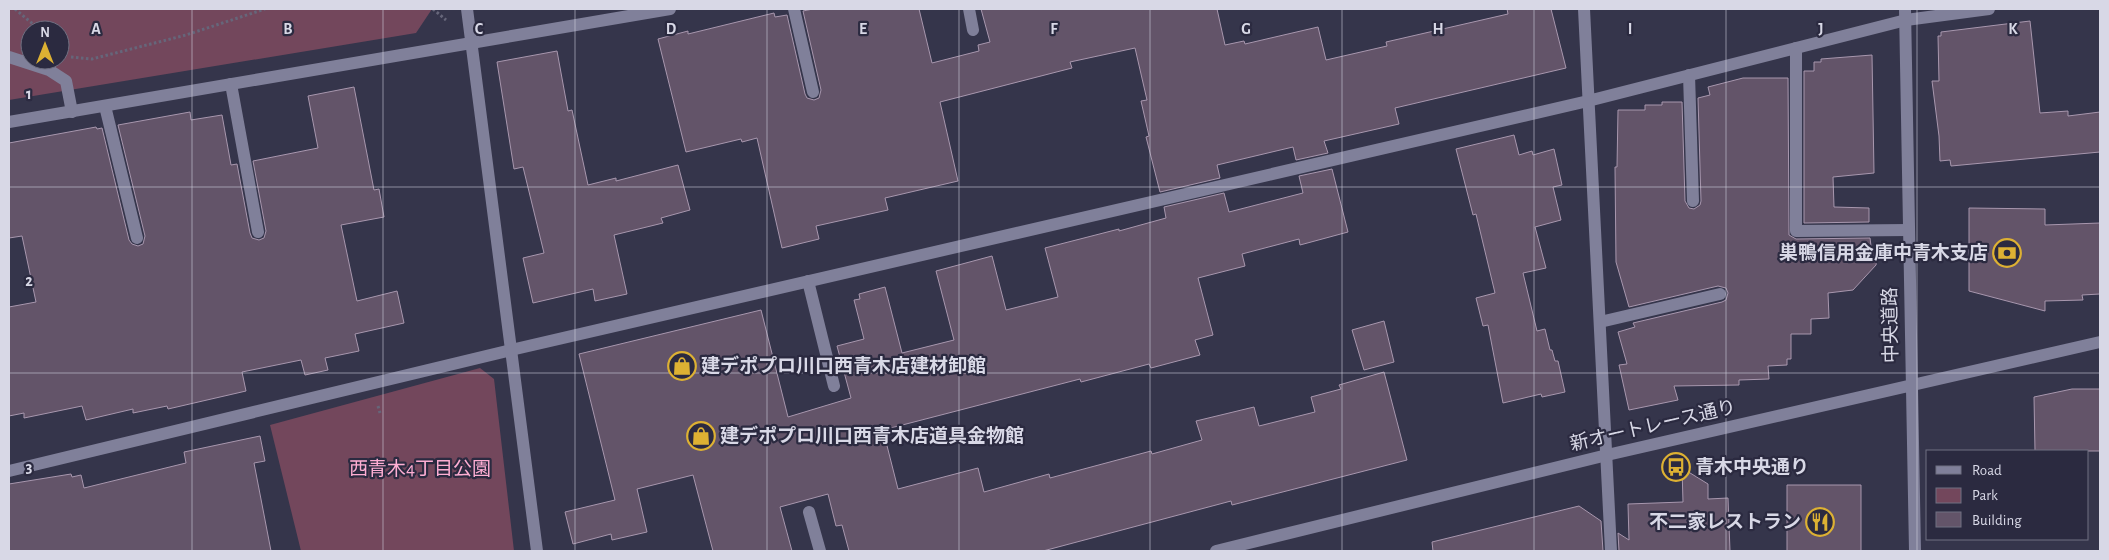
<svg xmlns="http://www.w3.org/2000/svg" width="2109" height="560" viewBox="0 0 2109 560" font-family="'Alegreya Sans','Noto Sans JP',sans-serif">
  <rect width="100%" height="100%" fill="#35354b"/>
  <path fill="#73475c" fill-rule="evenodd" d="M9 9H432L416 33 9 100ZM30 30H60V60H30Z
    M480 368 494 379 514 551H301L270 425Z"/>
  <path fill="#635469" stroke="#a897ae" d="M813 9H919L932 63 979 51 978 45 990 42 981 9H1217L1225 45 1244 41 1245 44 1318 27 1326 60 1387 46 1386 42 1508 14 1507 9H1551L1566 68 1395 108 1399 124 1324 141 1328 153 1296 160 1293 147 1217 165 1220 178 1160 192 1146 137 1149 136 1141 101 1147 100 1135 48 1070 62 1072 68 940 102 958 181 885 198 888 210 816 226 819 239 782 248 757 138 742 142 741 139 686 152 658 39 688 31V34L774 13 775 17 787 15 805 94 807 98 814 100 819 98 821 90 803 11Z
    M2030 21 2040 113 2068 111V116L2100 112V152L1951 166 1950 160 1940 161 1939 136 1932 81H1939L1938 36H1941V32Z
    M557 51 568 111 572 110 588 185 616 178V181L678 165 690 210 661 218 663 223 614 235 627 294 595 301 593 289 533 303 523 258 544 253 523 167 514 169 497 62Z
    M1872 55 1874 173 1833 177 1834 207 1869 208V222L1804 223V71H1814V62H1821V59Z
    M1743 78H1788L1789 235 1796 239 1870 238 1871 246 1878 254 1876 265 1853 290 1828 293 1829 318 1811 319V334H1791V359H1787V365L1768 366 1769 379 1739 380V385L1674 386 1678 400 1629 410 1619 365 1627 364 1618 332 1635 327 1633 323 1722 302 1726 300 1728 293 1726 288 1718 286 1629 307 1616 262 1615 167H1617L1618 110H1645V105H1662V102H1682L1685 201 1689 208 1694 209 1700 205 1701 201 1698 98 1710 95 1708 87Z
    M354 87 374 190 379 189 384 217 341 225 357 301 397 291 404 323 355 334 359 351 325 358 328 370 305 375 301 360 242 372 246 391 168 409 167 406 133 413V409L86 420 82 406 24 418V413L9 416V307L36 302 22 236 9 238V143L96 127 97 129 102 128 129 240 132 244 138 246 143 244 145 236 118 125 190 112 191 120 222 115 231 165 237 164 250 233 252 238 259 240 264 238 266 231 253 161 318 148 308 96Z
    M1514 135 1519 155 1532 151 1533 155 1554 149 1562 185 1553 187 1561 220 1535 227 1546 268 1523 273 1537 331 1545 329 1550 350H1552L1555 361H1558L1565 392 1542 397 1541 394 1503 403 1488 325 1483 326 1476 298 1495 293 1476 214 1473 215 1456 149Z
    M1332 169 1348 232 1300 245 1299 239 1242 254 1245 266 1198 278 1213 335 1195 340 1200 355 1151 368 1149 364 1081 382 1080 379 883 430 898 489 978 468 984 492 1049 474 1050 478 1151 451 1152 454 1202 440 1196 421 1254 407 1259 426 1315 412 1311 397 1341 389 1339 385 1384 372 1407 460 1232 505 1231 501 1043 551H849L842 525 836 526 828 494 780 507 792 551H713L693 475 637 489 647 532 612 540 611 534 573 544 565 512 615 500 579 354 761 310 788 417 851 398 837 346 864 339 854 300 860 299 859 294 885 287 902 353 954 340 936 271 992 256 1006 310 1058 297 1045 248 1119 229V231L1166 218 1164 207 1224 193 1229 212 1303 193 1299 176Z
    M1969 208 2045 209V225L2100 223V294L2082 295 2083 300 2045 301V311L1969 291Z
    M1384 321 1394 362 1364 370 1352 330Z
    M2072 389H2100V451H2035L2034 397Z
    M260 436 265 461 254 463 271 551H9V484L71 474 72 477 81 475 84 488 186 463 184 452Z
    M1682 468 1708 484V499L1728 498 1730 551H1619L1618 533 1629 540 1628 504 1683 502Z
    M1787 485H1861V551H1787Z
    M1579 506 1601 521 1603 551H1433L1432 542Z"/>
  <g fill="none" stroke-linecap="round" stroke-linejoin="round">
    <path stroke="#66667a" stroke-width="3" stroke-dasharray="2.5 2.5" stroke-linecap="butt" d="M15 9 40 30
      M433 9 446 20
      M71 57 92 59 186 35 265 9
      M378 406 380 413"/>
    <path stroke="#80809a" stroke-width="12" d="M794 9 813 92
      M969 9 973 30
      M1796 48V231L1909 230
      M9 57 49 70 66 81 72 112
      M1689 75 1693 201
      M231 84 258 232
      M105 106 137 238
      M808 281 834 386
      M1600 322 1720 294
      M809 512 820 551"/>
    <path stroke="#80809a" stroke-width="12" d="M1584 9 1611 551
      M9 471 511 350 1588 101 1906 20 1989 9"/>
    <path stroke="#80809a" stroke-width="12" d="M467 9 537 551
      M1905 9 1915 551
      M9 122 670 9
      M1216 551 1607 455 2100 342"/>
  </g>
  <path fill="none" stroke="#d8d8e6" stroke-width="1" stroke-opacity="0.55" d="M192 9V551M383 9V551M575 9V551M767 9V551M959 9V551M1150 9V551M1342 9V551M1534 9V551M1726 9V551M1917 9V551M9 187H2100M9 373H2100"/>
  <defs>
    <symbol id="bank-ring" viewBox="-11 -11 22 22"><circle r="9.5" fill="#2b2a40" stroke="#ddb133" stroke-width="1.5"/><path d="M-6-4H6V4H-6ZM0-2.3a2.3 2.3 0 1 0 0 4.6a2.3 2.3 0 1 0 0-4.6Z" fill="#ddb133"/></symbol>
    <symbol id="shop-ring" viewBox="-11 -11 22 22"><circle r="9.5" fill="#2b2a40" stroke="#ddb133" stroke-width="1.5"/><path d="M-5-2.5h2.3a2.7 3.5 0 0 1 5.4 0H5L5.5 6h-11ZM-1.5-2.5h3a1.5 2.3 0 0 0-3 0Z" fill="#ddb133"/></symbol>
    <symbol id="bus-ring" viewBox="-11 -11 22 22"><circle r="9.5" fill="#2b2a40" stroke="#ddb133" stroke-width="1.5"/><path d="M-5-6H5V4H4V6H2V4H-2V6H-4V4H-5ZM-3.5-4V0h7V-4ZM-3.5 1.2v1.5H-2V1.2ZM2 1.2v1.5H3.5V1.2Z" fill="#ddb133"/></symbol>
    <symbol id="restaurant-ring" viewBox="-11 -11 22 22"><circle r="9.5" fill="#2b2a40" stroke="#ddb133" stroke-width="1.5"/><path d="M-5-6h1v4h1v-4h1v4h1v-4h1v5L-1.5 .5V6h-2V.5L-5-1ZM5-6V6H3V1.5H1.5Q1.5-4 5-6Z" fill="#ddb133"/></symbol>
  </defs>
  <g fill-rule="evenodd">
    <use href="#bank-ring" x="1991" y="237" width="32" height="32"/>
    <use href="#shop-ring" x="666" y="350" width="32" height="32"/>
    <use href="#shop-ring" x="685" y="420" width="32" height="32"/>
    <use href="#bus-ring" x="1660" y="451" width="32" height="32"/>
    <use href="#restaurant-ring" x="1804" y="506" width="32" height="32"/>
  </g>
  <g text-anchor="middle" dominant-baseline="central" stroke-width="4.5" stroke-linejoin="round" paint-order="stroke">
    <g font-size="19" font-weight="bold" fill="#d8d8e6" stroke="#2b2a40" text-anchor="start">
      <text x="1988" y="253" text-anchor="end">巣鴨信用金庫中青木支店</text>
      <text x="701" y="366">建デポプロ川口西青木店建材卸館</text>
      <text x="720" y="436">建デポプロ川口西青木店道具金物館</text>
      <text x="1695" y="467">青木中央通り</text>
      <text x="1801" y="522" text-anchor="end">不二家レストラン</text>
    </g>
    <g font-size="19" fill="#d8d8e6" stroke="#2b2a40">
      <text transform="translate(1891 325) rotate(-91)">中央道路</text>
      <text transform="translate(1653 426) rotate(-13)">新オートレース通り</text>
    </g>
    <g font-size="19" fill="#feaed3" stroke="#2b2a40">
      <text x="420" y="469">西青木4丁目公園</text>
    </g>
  </g>
  <g font-size="16" text-anchor="middle" font-weight="bold" fill="#d8d8e6" stroke="#2b2a40" stroke-width="4.5" stroke-linejoin="round" paint-order="stroke">
    <text x="96" y="34">A</text>
    <text x="288" y="34">B</text>
    <text x="479" y="34">C</text>
    <text x="671" y="34">D</text>
    <text x="863" y="34">E</text>
    <text x="1054" y="34">F</text>
    <text x="1246" y="34">G</text>
    <text x="1438" y="34">H</text>
    <text x="1630" y="34">I</text>
    <text x="1821" y="34">J</text>
    <text x="2013" y="34">K</text>
    <text x="29" y="99">1</text>
    <text x="29" y="286">2</text>
    <text x="29" y="472">3</text>
  </g>
  <rect width="2109" height="560" fill="none" stroke="#d8d8e6" stroke-width="20"/>
  <rect x="1926" y="450" width="162" height="90" fill="#2b2a40" stroke="#707082"/>
  <rect x="1936" y="466" width="25" height="8" fill="#80809a" stroke="#707082"/>
  <text x="1972" y="475" font-size="15" fill="#d8d8e6">Road</text>
  <rect x="1936" y="488" width="25" height="15" fill="#73475c" stroke="#707082"/>
  <text x="1972" y="500" font-size="15" fill="#d8d8e6">Park</text>
  <rect x="1936" y="512" width="25" height="15" fill="#635469" stroke="#707082"/>
  <text x="1972" y="525" font-size="15" fill="#d8d8e6">Building</text>
  <g transform="translate(45 45)"><circle r="24" fill="#2b2a40" stroke="#707082"/>
  <path d="M0-4L9 19L0 12L-9 19Z" fill="#ddb133"/>
  <text y="-8" font-size="14" font-weight="bold" text-anchor="middle" fill="#d8d8e6">N</text>
  </g>
</svg>
